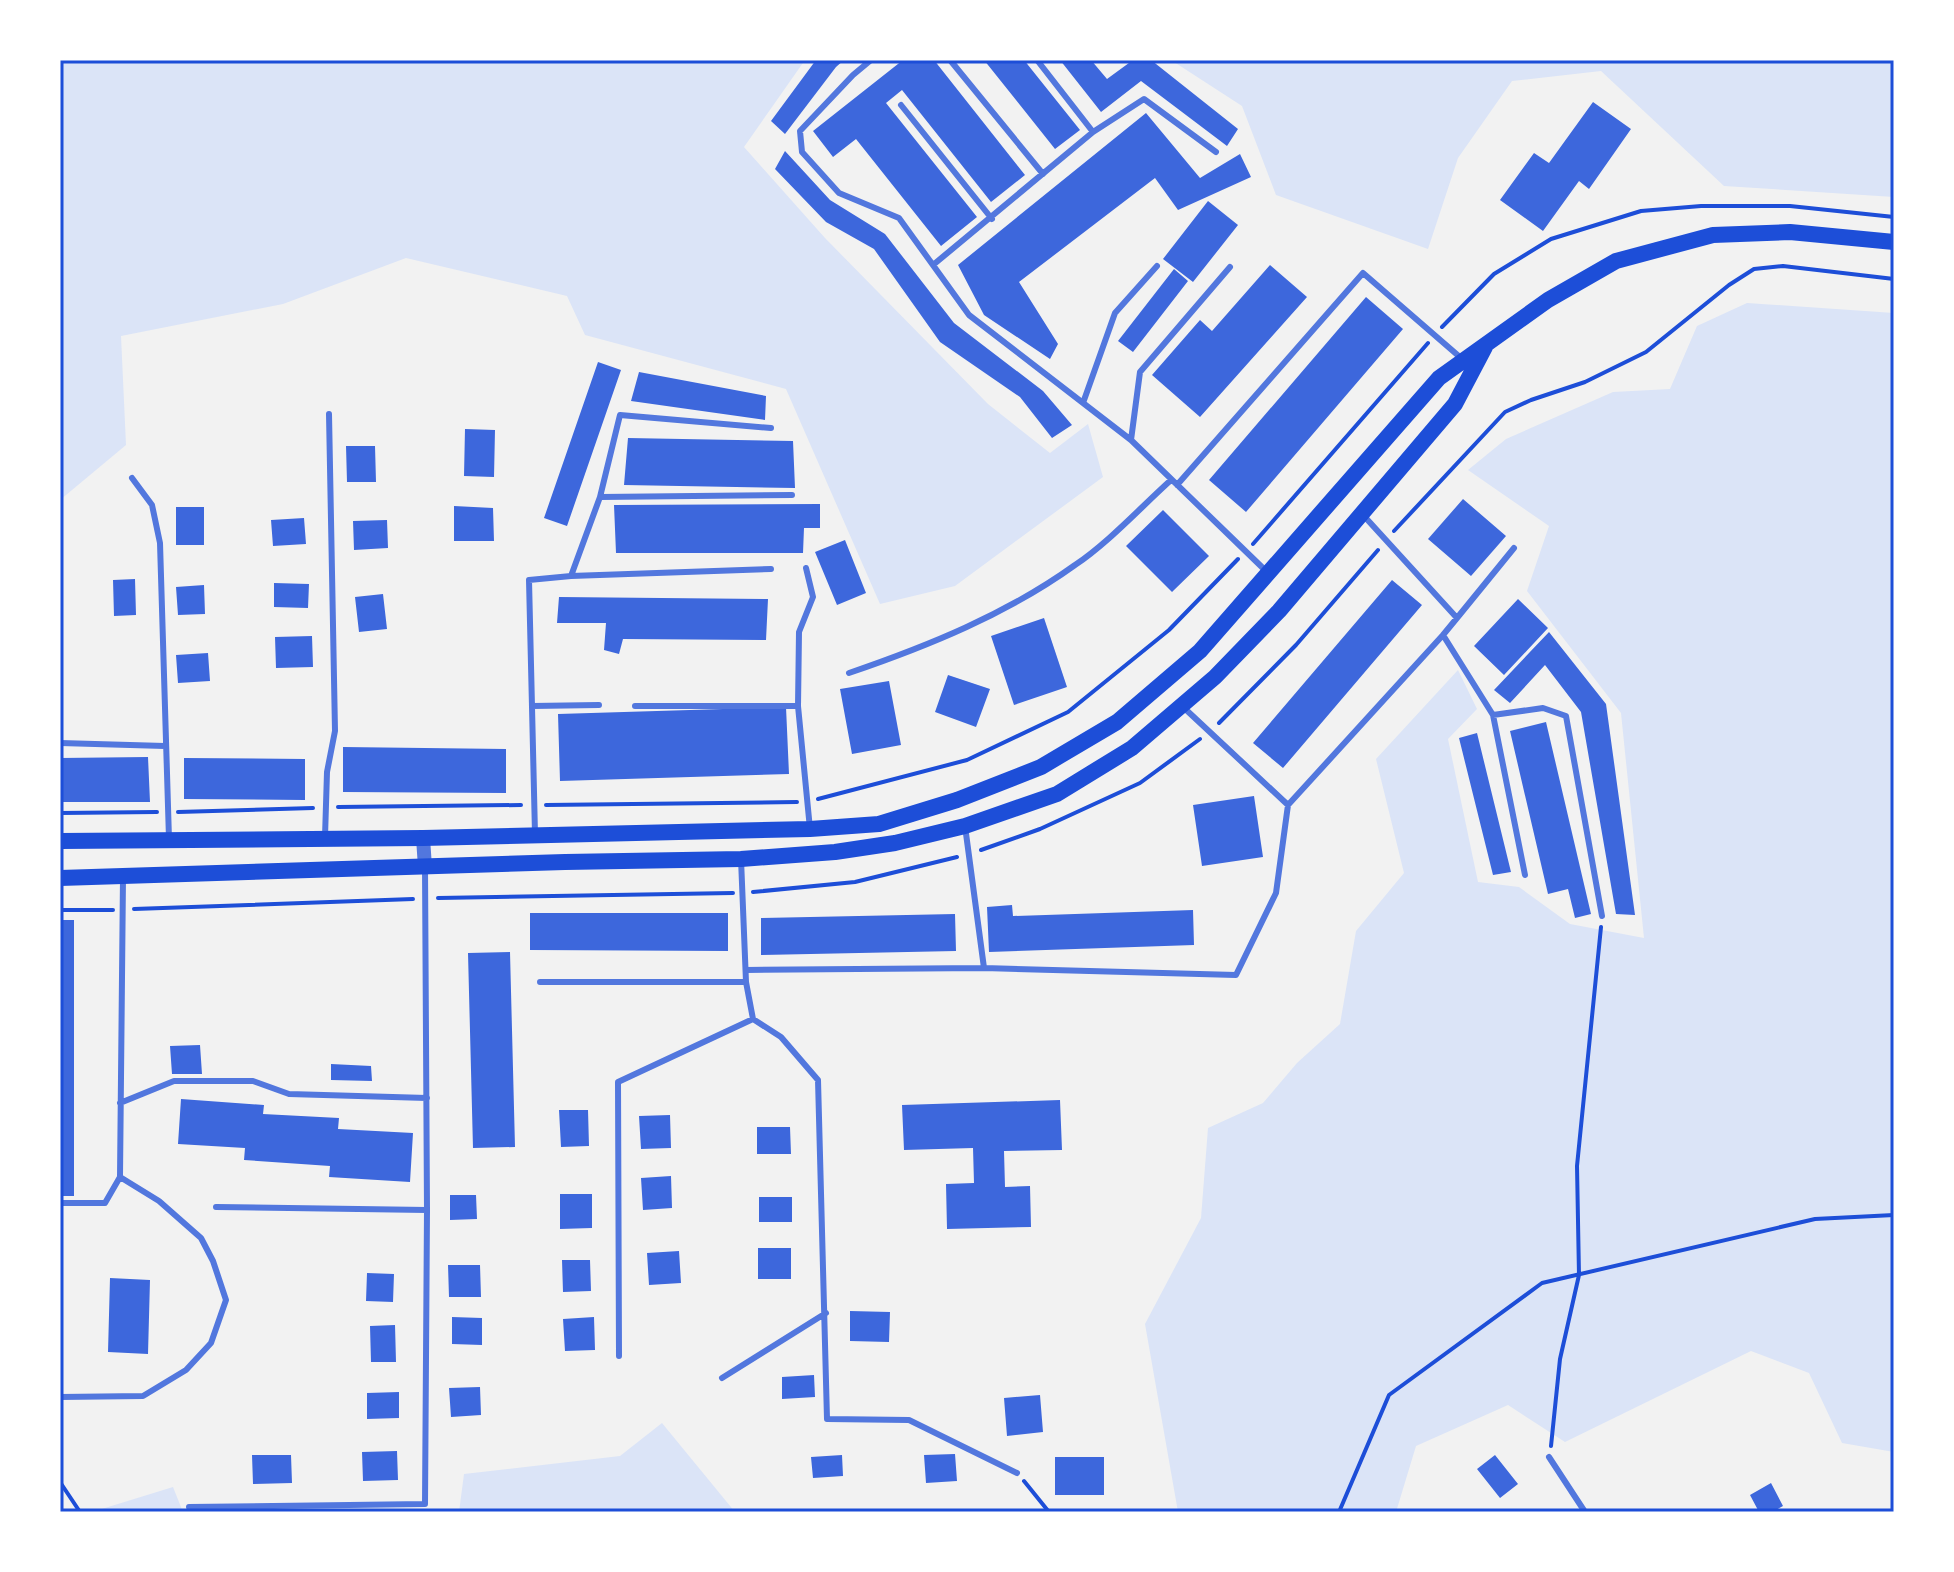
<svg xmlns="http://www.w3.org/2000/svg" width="1954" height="1572" viewBox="0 0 1954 1572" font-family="'IBM Plex Sans',sans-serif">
  <rect width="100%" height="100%" fill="#f2f2f2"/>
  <path fill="#dbe4f7" d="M60 60H805L744 147 825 238 988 404 1050 453 1088 424 1103 477 955 586 880 604 786 389 585 335 567 296 406 258 283 304 121 336 126 445 60 500Z
    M1171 60H1894V197L1724 186 1601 71 1512 81 1458 158 1428 249 1276 195 1242 106Z
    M1747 303 1894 313V1452L1842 1443 1809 1373 1751 1351 1565 1442 1508 1405 1416 1446 1396 1512H1178L1145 1324 1201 1218 1208 1128 1263 1103 1297 1063 1340 1024 1356 931 1404 873 1376 759 1458 670 1477 709 1448 739 1478 882 1519 887 1570 924 1644 938 1621 713 1527 591 1549 526 1468 470 1506 439 1613 392 1670 389 1697 326Z
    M662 1423 735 1512H459L464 1474 620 1456Z
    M173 1487 183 1512H92Z"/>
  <path fill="#3d67dc" d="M816 60H844L836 67 785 134 771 121Z
    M903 60H934L1025 175 991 202 902 90 886 103 977 217 941 246 856 139 833 157 813 131Z
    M984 60H1024L1080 130 1055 149Z
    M1060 60H1091L1107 79 1133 60H1151L1238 129 1227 146 1141 81 1101 112Z
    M1593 102 1631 129 1589 189 1579 181 1543 231 1500 200 1534 153 1549 163Z
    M1146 113 1200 178 1240 154 1251 177 1178 210 1155 178 1019 282 1058 344 1050 359 984 315 958 265Z
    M785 151 830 200 885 234 954 323 1043 391 1072 425 1052 438 1020 397 940 342 874 249 826 222 775 169Z
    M1208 201 1238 225 1193 282 1163 259Z
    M1270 265 1307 297 1200 417 1152 375 1200 320 1212 331Z
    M1174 269 1188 281 1133 352 1118 341Z
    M1366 297 1403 329 1246 512 1209 480Z
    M598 362 621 370 567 526 544 518Z
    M639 372 766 396 765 420 631 401Z
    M465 429 495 430 494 477 464 476Z
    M628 438 793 441 795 488 624 485Z
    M346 446H375L376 482H347Z
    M1463 499 1506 536 1471 576 1428 539Z
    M820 504V528H804L803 553H616L614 505Z
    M454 506 493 508 494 541H454Z
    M176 507H204V545H176Z
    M1163 510 1209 556 1172 592 1126 546Z
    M304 518 306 544 273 546 271 520Z
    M387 520 388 548 354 550 353 521Z
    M845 540 866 593 837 605 815 552Z
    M135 579 136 615 114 616 113 580Z
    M1392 580 1422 605 1283 768 1253 743Z
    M274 583 309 584 308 608 274 607Z
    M204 585 205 614 178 615 176 587Z
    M383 594 387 629 359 632 355 597Z
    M559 597 768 599 766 640 623 639 619 654 604 650 606 623H557Z
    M1518 599 1548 628 1504 675 1474 646Z
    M1044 618 1067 687 1014 705 991 636Z
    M1549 632 1606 704 1635 915 1616 914 1581 712 1545 665 1510 703 1494 690Z
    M312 636 313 667 276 668 275 637Z
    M208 653 210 681 178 683 176 655Z
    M948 675 990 689 976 727 935 712Z
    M889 681 901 745 852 754 840 689Z
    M786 707 789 774 560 781 558 714Z
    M1546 722 1591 914 1575 918 1568 889 1548 894 1510 731Z
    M1477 733 1511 872 1493 875 1459 738Z
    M343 747 506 749V793L343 792Z
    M148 757 150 802H60V758Z
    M184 758 305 759V800L184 799Z
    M1254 796 1263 857 1202 866 1193 805Z
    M1012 905 1013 916 1193 910 1194 945 989 952 987 907Z
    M530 913H728V951L530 950Z
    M955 914 956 951 761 955V918Z
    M60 920H74V1196H60Z
    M510 952 515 1147 473 1148 468 953Z
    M200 1045 202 1074H172L170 1046Z
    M331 1064 371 1066 372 1081 331 1080Z
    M181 1099 264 1105 263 1114 339 1118 338 1129 413 1133 410 1182 329 1177 330 1166 244 1160 245 1148 178 1144Z
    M1060 1100 1062 1150 1004 1151 1005 1187 1030 1186 1031 1227 947 1229 946 1184 974 1183 973 1148 904 1150 902 1105Z
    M559 1110H588L589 1146 561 1147Z
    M670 1115 671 1148 641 1149 639 1116Z
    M757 1127H790L791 1154H757Z
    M671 1176 672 1208 643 1210 641 1178Z
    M560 1194H592V1228L560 1229Z
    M450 1195H476L477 1219 450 1220Z
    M759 1197H792V1222H759Z
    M758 1248H791V1279H758Z
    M679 1251 681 1283 649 1285 647 1253Z
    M562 1260H590L591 1291 563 1292Z
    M448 1265H480L481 1297H449Z
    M367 1273 394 1274 393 1302 366 1301Z
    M110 1278 150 1280 148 1354 108 1352Z
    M850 1311 890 1312 889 1342 850 1341Z
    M452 1317 482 1318V1345L452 1344Z
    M594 1317 595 1350 565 1351 563 1319Z
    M395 1325 396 1362H371L370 1326Z
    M814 1375 815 1397 782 1399V1377Z
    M480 1387 481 1415 451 1417 449 1388Z
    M399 1392V1418L367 1419V1393Z
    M1040 1395 1043 1432 1007 1436 1004 1398Z
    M397 1451 398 1480 363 1481 362 1452Z
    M955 1454 957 1481 926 1483 924 1455Z
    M252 1455H291L292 1483 253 1484Z
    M842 1455 843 1476 813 1478 811 1457Z
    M1495 1455 1518 1484 1500 1498 1477 1469Z
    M1055 1457H1104V1495H1055Z
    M1771 1483 1783 1506 1772 1512H1759L1750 1495Z"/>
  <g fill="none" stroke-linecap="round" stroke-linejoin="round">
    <path stroke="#1d4ed8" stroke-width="4" d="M1442 327 1494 274 1551 239 1641 211 1701 206H1790L1894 217
      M1394 531 1505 412 1531 400 1585 382 1646 352 1729 285 1754 269 1783 266 1894 279
      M1253 544 1428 343
      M1219 723 1296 645 1378 550
      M818 799 967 760 1068 712 1169 630 1238 559
      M546 805 797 802
      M338 807 521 805
      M178 812 313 808
      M60 813 157 812
      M981 850 1040 829 1140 783 1200 739
      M753 892 855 882 957 857
      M438 898 733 893
      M134 909 413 899
      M60 910H113
      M1551 1446 1560 1359 1579 1275 1577 1166 1601 927
      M1024 1481 1049 1512
      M60 1482 80 1512
      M1339 1512 1389 1395 1542 1283 1815 1219 1894 1215"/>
    <path stroke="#5277de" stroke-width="6" d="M871 60 853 75 800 131 802 152 839 193 899 218 969 315 1131 440 1267 572
      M950 60 1043 174
      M1037 60 1093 132
      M901 105 992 219
      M933 265 1093 132 1144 99 1216 152
      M1083 403 1115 313 1157 266
      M1131 440 1140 372 1230 267
      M132 478 152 505 160 543 169 839
      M1177 485 1363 273 1461 358
      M600 497 620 415 771 428
      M1364 516 1457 618 1443 635 1493 715 1525 875
      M806 568 813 597 799 632 798 706 810 829
      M571 576 771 569
      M1457 618 1514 548
      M849 673C928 646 1007 614 1075 565 1108 543 1141 507 1171 480
      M532 706 599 705
      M635 706H798
      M1182 706 1288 805
      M1493 715 1543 708 1566 716 1602 916
      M60 743 165 746
      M965 826 984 968
      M535 834 529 580 571 576 600 497 792 495
      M325 837 327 772 335 731 329 414
      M741 859 746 982 753 1019
      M746 970 984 968 1236 975 1276 893 1288 805 1443 635
      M540 982H746
      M120 1103 174 1081H253L289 1094 427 1098
      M60 1203H105L120 1177
      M216 1207 427 1210
      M619 1356 618 1082 753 1019 781 1037 818 1080 827 1419 909 1420 1017 1473
      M722 1378 826 1313
      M60 1397 143 1396 186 1370 211 1343 226 1300 213 1261 201 1238 159 1201 120 1177 123 877
      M1549 1457 1585 1512
      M189 1507 425 1504 427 1210 425 867"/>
    <path stroke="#5277de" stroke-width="14" d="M423 838 425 867"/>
    <path stroke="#1d4ed8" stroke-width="16" d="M60 841 423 838 810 829 879 824 957 800 1041 767 1117 722 1200 651 1439 378 1548 300 1616 261 1713 235 1790 232 1894 242
      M60 878 565 862 741 859 835 852 895 843 965 826 1057 794 1132 748 1215 677 1279 611 1455 404 1485 347"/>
  </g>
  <rect width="1954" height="1572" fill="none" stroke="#ffffff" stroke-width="124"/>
  <rect x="62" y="62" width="1830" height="1448" fill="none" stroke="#1d4ed8" stroke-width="3"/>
</svg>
